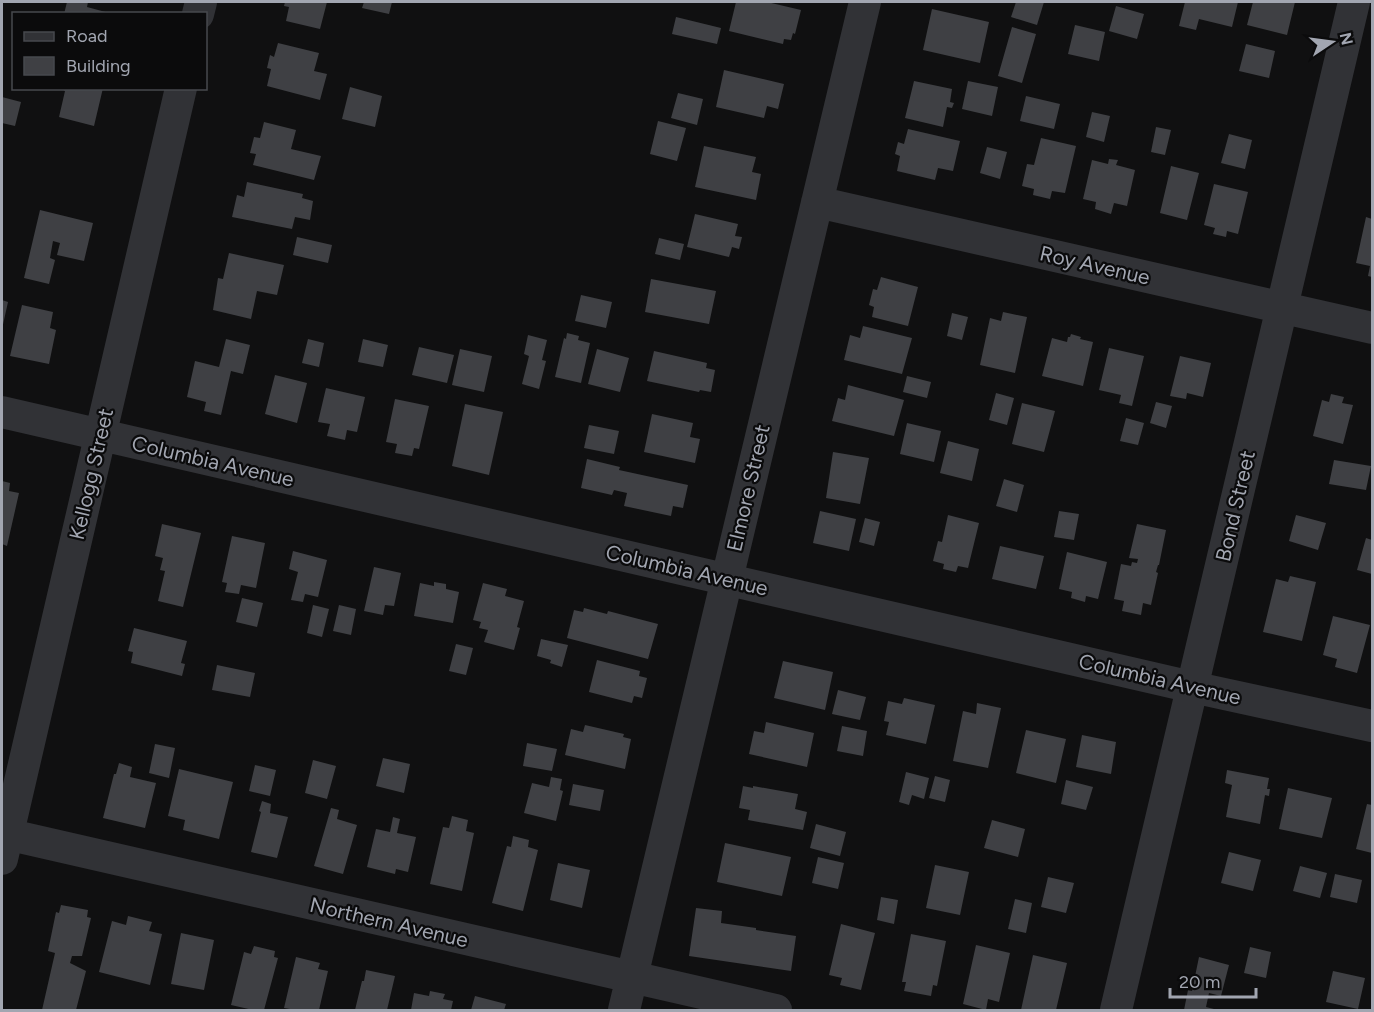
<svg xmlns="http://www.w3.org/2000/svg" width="1374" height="1012" viewBox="0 0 1374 1012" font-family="Figtree,sans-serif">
  <rect width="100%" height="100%" fill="#101011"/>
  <path fill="#3f4044" d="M67 2H88L87 7 113 14H64Z
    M285 2H327L320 29 286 21 289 7 284 6Z
    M364 2H392L389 14 362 8Z
    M736 2H767L801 10 795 34 793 33 791 40 784 39 783 44 729 31Z
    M1016 2H1044L1037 25 1011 17Z
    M1185 2H1238L1232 27 1199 19 1196 30 1179 26Z
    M1253 2H1295L1287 35 1247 25Z
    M1116 6 1144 14 1137 39 1109 31Z
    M932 9 989 22 980 63 923 50Z
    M676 17 721 28 717 44 672 34Z
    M1075 25 1105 32 1099 61 1068 54Z
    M1012 27 1036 34 1022 83 998 76Z
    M278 43 319 53 314 71 327 74 320 100 267 86 271 69 267 68 270 55 274 57Z
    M1246 44 1275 51 1269 78 1239 71Z
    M724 70 784 84 778 109 767 106 764 118 716 107Z
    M914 81 952 89 950 102 954 103 952 108 947 107 943 127 905 118Z
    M968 81 998 87 992 116 962 109Z
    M350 87 382 96 375 127 342 119Z
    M60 88H103L94 126 59 117 65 91Z
    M678 93 703 99 697 125 671 118Z
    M1026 96 1060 104 1054 129 1020 121Z
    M2 97 21 102 15 126 2 123Z
    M1092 112 1110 116 1104 142 1086 137Z
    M658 121 686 128 677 161 650 154Z
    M264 122 296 130 291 149 321 156 314 180 253 165 256 154 250 153 254 137 260 138Z
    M1156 127 1171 130 1165 155 1151 152Z
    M908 129 960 141 953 171 938 168 935 180 897 171 900 156 895 154 898 142 904 144Z
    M1229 134 1252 140 1245 169 1221 163Z
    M1041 138 1076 146 1065 193 1052 191 1050 199 1033 195 1034 189 1022 186 1027 164 1034 165Z
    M704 146 756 157 752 172 761 174 756 200 695 187Z
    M987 147 1007 152 1000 179 980 173Z
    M1109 159 1118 160 1116 165 1135 170 1127 206 1114 203 1111 214 1095 209 1096 202 1083 199 1092 160 1108 164Z
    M1171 166 1199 173 1187 220 1160 213Z
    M247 182 303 194 302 198 313 201 310 220 295 217 292 229 232 217 237 195 244 197Z
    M1214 184 1248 192 1238 234 1227 231 1226 237 1213 234 1215 228 1204 225Z
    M40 210 93 223 84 261 57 255 60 243 53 241 50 258 55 260 49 284 24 278Z
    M695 214 738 224 735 236 742 237 739 249 732 247 729 257 687 247Z
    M1366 217 1372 219V277L1368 276 1370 266 1356 263Z
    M297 237 332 245 328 263 293 255Z
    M659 238 684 244 680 260 655 254Z
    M229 253 284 265 277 295 257 291 251 319 213 310 218 278 223 279Z
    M881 277 918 287 908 326 872 317 874 307 869 305 873 289 877 290Z
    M651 279 716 291 709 324 645 312Z
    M581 295 612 302 606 328 575 321Z
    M2 300 8 302 2 329Z
    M22 305 53 312 50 328 56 330 49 364 10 356Z
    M1003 312 1027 317 1015 373 980 365 990 318 1001 321Z
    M952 313 968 317 962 340 947 336Z
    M863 326 912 338 902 374 844 360 850 335 860 338Z
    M567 333 579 336 578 340 590 343 581 383 555 377 564 338 566 339Z
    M1071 334 1081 337 1080 339 1093 342 1083 386 1042 376 1052 338 1067 342 1068 337H1070Z
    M528 335 547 340 542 360 546 361 539 389 522 384 529 356 524 354Z
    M226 339 250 345 243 374 231 371 221 415 204 411 206 402 187 397 195 361 219 367Z
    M308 339 324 343 319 367 302 363Z
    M363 339 388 345 383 367 358 362Z
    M419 347 454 355 447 383 412 375Z
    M1109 348 1144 356 1132 406 1119 403 1121 395 1099 390Z
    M460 349 492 356 484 392 452 385Z
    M597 349 629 358 620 392 588 384Z
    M654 351 707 363 706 368 715 370 711 392 700 390 699 392 647 381Z
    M1180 356 1211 363 1203 397 1187 393 1186 399 1170 396Z
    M275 375 307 383 297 423 265 414Z
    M907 376 931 382 927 398 903 392Z
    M848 385 904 400 894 436 832 421 838 398 845 400Z
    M326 388 365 397 357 432 347 430 345 440 327 436 330 424 318 422Z
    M996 393 1014 398 1007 425 989 420Z
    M1331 394 1344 397 1342 403 1353 405 1343 444 1313 436 1322 400 1329 402Z
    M395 399 429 406 419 449 414 448 412 456 395 453 397 444 386 442Z
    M1156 402 1172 406 1166 428 1150 423Z
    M1022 403 1055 411 1044 452 1012 444Z
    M465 404 503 412 489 475 452 466Z
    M652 414 693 423 690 437 700 439 695 463 644 452Z
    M1126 418 1144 423 1138 445 1120 441Z
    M907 423 941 431 934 462 900 454Z
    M589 425 619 431 614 454 584 448Z
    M948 441 979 449 972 481 940 473Z
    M833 452 869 458 860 504 826 498Z
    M587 459 620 467 619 470 688 485 683 508 673 506 671 516 624 506 627 493 614 490 612 495 581 488Z
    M1334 460 1371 466 1366 490 1329 484Z
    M1004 479 1024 485 1017 512 996 506Z
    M2 481 10 483 9 491 19 493 7 546 2 544Z
    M820 511 856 519 849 551 813 543Z
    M1059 511 1079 514 1074 540 1054 537Z
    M948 515 979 523 968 568 958 566 956 572 943 569 944 564 933 561 938 541 942 542Z
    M1296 515 1326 523 1318 550 1289 541Z
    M865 518 880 522 874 546 859 542Z
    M162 524 201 533 183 607 158 601 165 571 160 570 163 558 155 556Z
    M1137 524 1166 530 1159 565H1158L1156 572 1158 573 1151 605 1143 603 1141 615 1122 611 1124 601 1114 599 1121 564 1131 566 1132 562 1137 563 1138 559 1129 558Z
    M232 536 265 543 256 588 241 585 239 594 225 592 227 583 222 582Z
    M1366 538 1372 540V574L1357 570Z
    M1000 546 1044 556 1036 589 992 579Z
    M293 551 327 560 318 597 305 594 303 602 291 600 298 572 289 569Z
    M1067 552 1107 562 1098 599 1086 596 1085 602 1071 598 1072 592 1059 589Z
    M374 567 401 573 394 606 385 605 383 615 364 611Z
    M1290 576 1316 582 1302 641 1263 632 1276 579 1288 582Z
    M434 582 446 584V589L459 592 453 623 414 616 420 583 434 586Z
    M483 583 507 589 505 596 524 601 517 627 520 628 514 650 484 642 488 630 479 628 481 622 473 620Z
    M242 598 263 603 257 627 236 622Z
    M313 605 329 609 322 637 307 633Z
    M339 605 356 609 351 635 333 631Z
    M584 608 607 614 608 611 658 624 648 659 567 638 574 610 583 612Z
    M1333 616 1370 625 1357 673 1335 667 1337 659 1323 655Z
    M134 628 187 641 181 663 185 664 182 676 131 663 133 652 128 651Z
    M541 639 568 645 562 667 550 663 551 660 537 656Z
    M456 644 473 648 466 675 449 671Z
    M597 660 640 671 639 676 647 678 642 698 634 696 632 703 589 692Z
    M783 661 833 672 825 710 774 698Z
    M217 665 255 673 250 697 212 690Z
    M838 690 866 697 860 720 832 714Z
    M904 698 935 705 926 744 886 735 889 722 884 721 888 701 902 704Z
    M977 703 1001 708 988 768 953 761 963 711 976 714Z
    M766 722 814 733 807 767 749 754 754 731 764 733Z
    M585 725 624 734 623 737 631 739 625 769 565 755 571 729 583 732Z
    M842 726 867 731 863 756 837 751Z
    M1026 730 1066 739 1056 783 1016 773Z
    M1082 735 1116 742 1111 774 1076 767Z
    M527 743 557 749 552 771 523 766Z
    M155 744 175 748 169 778 149 773Z
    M383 758 410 764 404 793 376 786Z
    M313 760 336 766 327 799 305 793Z
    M119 763 132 767 130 777 156 783 145 828 103 818 114 774H116Z
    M255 765 276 770 270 796 249 791Z
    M179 769 233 782 219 839 183 830 185 820 168 816Z
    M1227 770 1269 778 1267 789H1270L1269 796 1265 795 1260 824 1226 817 1232 785 1225 783Z
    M906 772 929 778 924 799 912 795 909 805 899 802Z
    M935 776 950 780 945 802 929 798Z
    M551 777 562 779 560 790 563 791 556 821 524 813 532 783 549 787Z
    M1066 780 1093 787 1086 810 1061 804Z
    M573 784 604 790 600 811 569 805Z
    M743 786 753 788V786L798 794 795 809 807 812 803 830 748 820 750 810 739 808Z
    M1288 788 1332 798 1322 838 1279 829Z
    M262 801 271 804 270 813 288 817 277 858 251 852 261 812 259 811Z
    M1367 804 1372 805V853L1356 849Z
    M331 808 339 810 337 819 357 825 343 874 314 866Z
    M452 816 468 820 466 831 474 833 462 891 430 884 443 827 449 828Z
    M393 817 400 819 397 833 416 837 408 872 396 869 395 874 367 867 376 829 390 832Z
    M992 820 1025 829 1018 857 984 848Z
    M816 824 846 832 840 856 810 848Z
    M513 836 529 840 528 847 538 850 523 911 492 903 507 846 511 847Z
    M725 843 791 857 782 896 717 882Z
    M1229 852 1261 860 1253 891 1221 883Z
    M818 857 844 863 838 889 812 883Z
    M558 863 590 870 582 908 550 900Z
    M935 865 969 872 960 915 926 908Z
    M1300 866 1327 873 1320 898 1293 891Z
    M1335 874 1362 880 1357 903 1330 897Z
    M1048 877 1074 883 1066 913 1041 907Z
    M881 897 898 900 894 924 877 920Z
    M1015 899 1032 903 1026 933 1008 929Z
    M61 905 88 910 87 917 91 918 82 956H72L70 963 86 971 76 1010H42L55 953 48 951 56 912 59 913Z
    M696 908 722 911 721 923 756 928V930L796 936 791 971 689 956Z
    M128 916 152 922 149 931 162 934 150 985 99 972 112 921 126 925Z
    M841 924 875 933 861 990 840 985 842 978 829 975Z
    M181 933 214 940 204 990 171 984Z
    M911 934 946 941 937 986 933 985 931 996 904 991 906 982H902Z
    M976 945 1010 953 999 1002 988 999 986 1010 963 1004Z
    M254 946 275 951 274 957 278 958 264 1010H253L231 1005 244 952 251 954Z
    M1250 947 1271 952 1266 978 1244 973Z
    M1033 955 1067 963 1056 1010H1021Z
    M296 957 320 963 318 969 328 971 319 1010H296L284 1008Z
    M1199 957 1229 965 1221 996 1209 993 1206 1007 1218 1010H1184L1188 990 1192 991Z
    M366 970 395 976 387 1010H355L362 981H364Z
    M1333 971 1365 978 1358 1009 1326 1002Z
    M430 991 445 994 443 999 453 1001 451 1010H411L414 993 429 996Z
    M475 996 506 1004 504 1010H471Z"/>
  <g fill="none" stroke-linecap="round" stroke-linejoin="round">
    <path stroke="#313236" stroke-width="32" d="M198 14 201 2
      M817 202 1372 328
      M2 412 1192 687 1372 726
      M2 833 776 1010
      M2 859 181 88
      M624 1010 865 2
      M1116 1010 1354 2"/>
  </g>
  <g text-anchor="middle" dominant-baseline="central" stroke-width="4.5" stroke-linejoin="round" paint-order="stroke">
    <g font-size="21" fill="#a2a6b1" stroke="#0b0b0c">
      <text transform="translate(1095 265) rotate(13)">Roy Avenue</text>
      <text transform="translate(213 461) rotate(13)">Columbia Avenue</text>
      <text transform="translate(91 474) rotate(-77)">Kellogg Street</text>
      <text transform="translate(748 488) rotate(-77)">Elmore Street</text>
      <text transform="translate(1235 506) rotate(-77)">Bond Street</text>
      <text transform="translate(687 570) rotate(13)">Columbia Avenue</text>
      <text transform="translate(1160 679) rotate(13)">Columbia Avenue</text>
      <text transform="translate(389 922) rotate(13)">Northern Avenue</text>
    </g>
  </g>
  <rect width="1374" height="1012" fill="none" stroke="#a2a6b1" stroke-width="6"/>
  <rect x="12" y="12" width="195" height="78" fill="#0b0b0c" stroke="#47494e" stroke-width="1.5"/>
  <rect x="24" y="32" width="30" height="9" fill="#313236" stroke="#47494e" stroke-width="1.5"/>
  <text x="66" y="42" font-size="18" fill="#a2a6b1">Road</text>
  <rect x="24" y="57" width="30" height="18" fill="#3f4044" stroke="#47494e" stroke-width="1.5"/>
  <text x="66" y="72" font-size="18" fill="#a2a6b1">Building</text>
  <g transform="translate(1332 42) rotate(77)" stroke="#0b0b0c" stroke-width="4.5" paint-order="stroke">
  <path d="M0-4.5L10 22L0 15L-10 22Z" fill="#a2a6b1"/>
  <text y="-9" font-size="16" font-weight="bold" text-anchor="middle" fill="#a2a6b1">N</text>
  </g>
  <path d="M1170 988v9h86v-9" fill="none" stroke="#a2a6b1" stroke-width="3"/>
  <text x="1179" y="988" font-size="18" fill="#a2a6b1" stroke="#0b0b0c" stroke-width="4.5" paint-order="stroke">20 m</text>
</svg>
